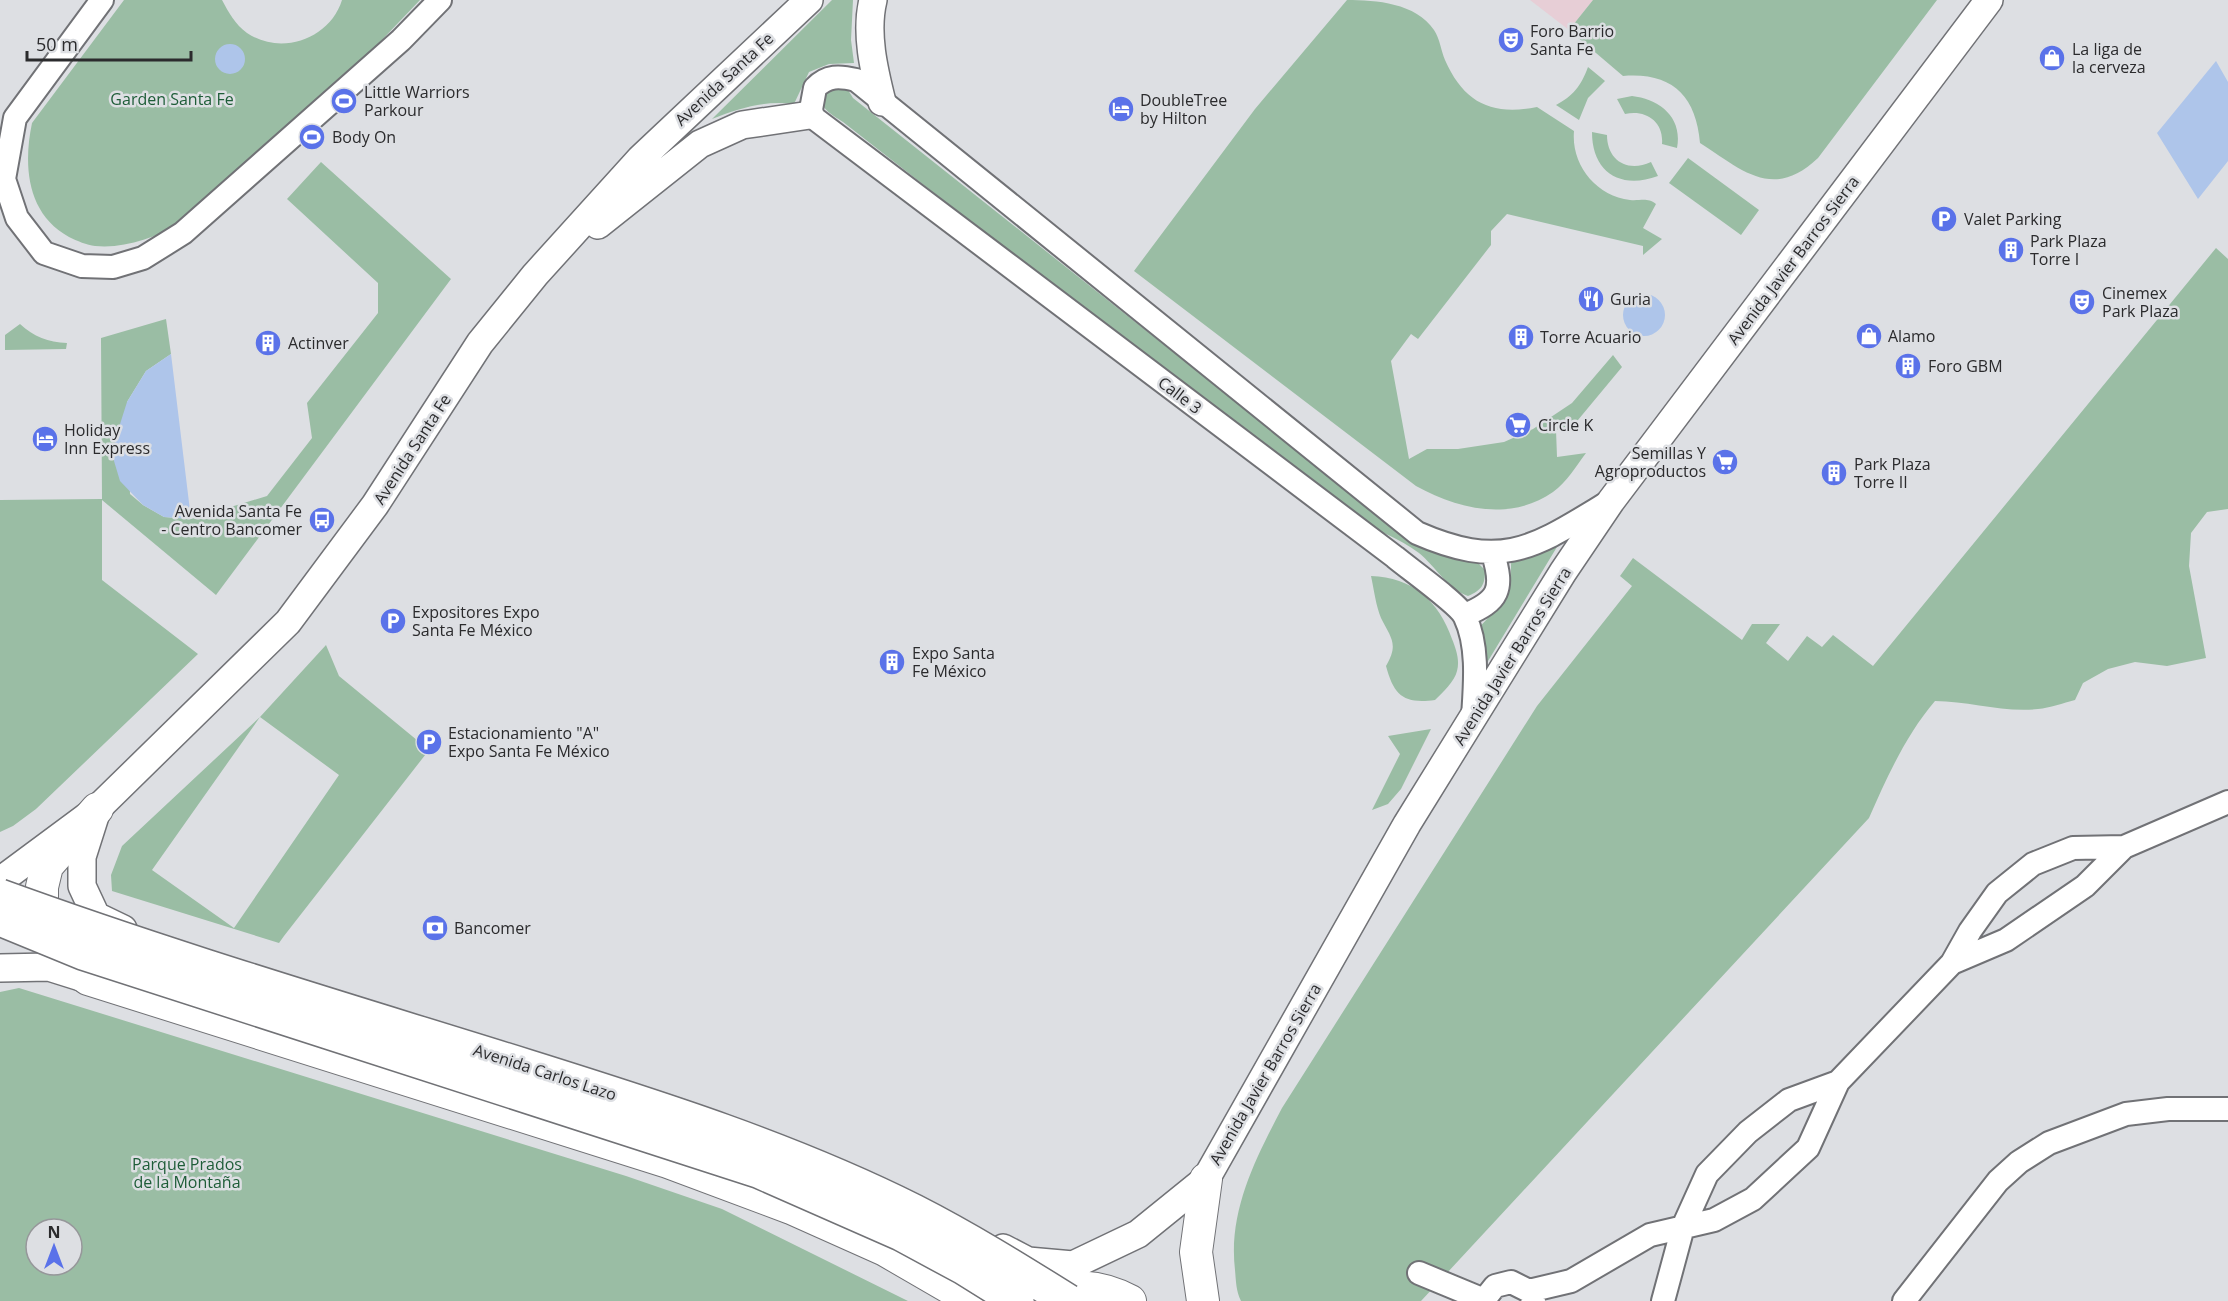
<svg xmlns="http://www.w3.org/2000/svg" width="2228" height="1301" viewBox="0 0 2228 1301" font-family="'Open Sans',sans-serif">
  <rect width="100%" height="100%" fill="#dddfe3"/>
  <path fill="#e7ced6" d="M1530 0H1593L1569 30Z"/>
  <path fill="#9abda4" fill-rule="evenodd" d="M124 0H222C229 13 235 24 247 33 281 56 330 39 342 0H420L377 45 180 225C154 237 125 249 95 246 87 245 77 241 69 237 27 214 23 166 32 123Z
    M832 0H853L851 40 854 63 829 64 809 72 794 104C765 100 739 108 712 119Z
    M1347 0C1376 0 1416 3 1434 30 1440 39 1441 51 1445 60 1464 103 1492 116 1537 107L1574 131C1571 165 1596 196 1630 200 1641 201 1647 197 1656 204L1643 228 1662 239 1643 255V246L1507 214 1491 231V245L1418 339 1411 334 1391 361 1409 459 1427 449H1458L1504 442 1533 429 1572 403 1613 355 1622 367 1573 426 1556 430 1557 457 1586 453C1576 466 1567 482 1553 492 1510 522 1457 509 1416 486L1134 271 1255 109Z
    M1593 0H1937L1818 158C1773 201 1742 170 1700 143 1696 95 1671 72 1623 76L1569 30Z
    M1588 67 1605 81 1588 98 1579 120 1556 105C1573 96 1581 86 1588 67Z
    M843 82 853 98 1391 525 1476 561 1485 570C1485 585 1482 590 1468 596 1448 589 1435 566 1419 553 1399 538 1377 530 1355 521L843 122C831 114 819 108 819 92Z
    M1632 96C1659 99 1683 117 1677 148L1662 144C1664 121 1645 109 1625 114L1617 99Z
    M1592 132 1607 135C1607 160 1627 173 1651 162L1658 176C1620 190 1592 172 1592 132Z
    M1688 158 1759 210 1741 235 1669 183Z
    M321 162 451 279 216 595 102 500V580L198 654 36 809 13 826 0 832V500L102 499 101 338 166 319 171 354 146 371 127 402 130 494 143 505 164 517 191 519 267 496 312 438 307 403 378 313V283L287 199Z
    M2216 248 2228 259V509L2207 512 2191 533 2189 566 2206 658 2167 666 2135 662 2108 669 2083 683 2075 700C2063 703 2050 708 2038 709 2004 713 1969 701 1935 701 1906 735 1887 777 1869 818L1421 1301H1241C1236 1291 1236 1281 1235 1270 1228 1211 1256 1158 1282 1108L1537 706 1632 586 1620 576 1633 558 1742 640 1752 624H1780L1766 643 1788 661 1807 636 1822 647 1833 635 1873 666Z
    M20 324C34 337 48 342 67 343L66 349 5 350V335Z
    M1563 537 1485 666 1478 629C1501 603 1512 596 1511 559Z
    M1371 576C1412 577 1439 601 1452 639 1456 649 1460 660 1457 671 1455 681 1442 693 1435 700 1404 704 1394 696 1386 666 1399 644 1391 638 1381 618 1376 606 1374 590 1371 576Z
    M326 645 339 676 429 750 284 936 279 943 112 891 111 875 122 846 260 717ZM260 717 339 775 234 928 152 870Z
    M1431 729 1401 789 1388 804 1372 810 1400 754 1388 736Z
    M19 988 626 1176 722 1209 908 1301H0V992ZM36 1229H72V1265H36Z"/>
  <path fill="#aec5ea" d="M215 59a15 15 0 1 1 30 0a15 15 0 1 1-30 0Z
    M2216 61 2228 82V161L2198 199 2157 133Z
    M1623 315a21 21 0 1 1 42 0a21 21 0 1 1-42 0Z
    M171 354 191 519 164 517 143 505 120 481 114 461 115 440 127 402 146 371Z"/>
  <g fill="none" stroke-linecap="round" stroke-linejoin="round">
    <defs>
      <path id="minor" d="M102 0 15 118 4 179 17 218 44 253 82 266 113 267 143 258 183 233 401 40 440 0
        M1465 615C1499 601 1504 589 1493 554
        M1473 717C1475 686 1479 646 1465 617 1460 605 1408 568 1395 557L810 115 815 88C827 75 840 76 856 80L1417 533C1504 571 1534 547 1609 502
        M1952 963 2006 940 2085 886 2124 847 2228 802
        M1419 1273 1484 1300
        M1529 1291 1571 1281 1650 1235 1714 1220 1753 1199 1808 1148 1838 1082 1952 963 1970 931 1997 893 2033 864 2073 848 2124 847
        M1483 1301 1495 1286 1511 1282 1529 1291 1534 1301
        M1663 1301 1683 1227 1707 1174 1748 1132 1789 1100 1838 1082
        M1904 1301 1998 1181 2019 1162 2049 1143 2126 1114 2168 1109H2228"/>
      <path id="tertiary" d="M873 0C865 33 874 70 882 102
        M598 225 700 144 742 125 810 115
        M96 813 82 857V886L96 916 123 929
        M0 881 97 809 288 622 375 505 480 343 535 275 640 159 809 0
        M0 968 49 967 84 978
        M1003 1248 1028 1261 1073 1265 1138 1234 1206 1179 1407 824 1563 572 1611 501 1989 0"/>
      <path id="secondary" d="M97 809 47 866 42 887V904L65 962 88 979 668 1162 791 1208 885 1250 973 1301
        M1036 1297C1066 1282 1101 1285 1130 1301
        M1203 1301 1196 1252 1206 1179"/>
    </defs>
    <use href="#minor" stroke="#717276" stroke-width="26"/>
    <use href="#tertiary" stroke="#717276" stroke-width="30"/>
    <use href="#secondary" stroke="#717276" stroke-width="34"/>
    <use href="#minor" stroke="#fff" stroke-width="22"/>
    <use href="#tertiary" stroke="#fff" stroke-width="27"/>
    <use href="#secondary" stroke="#fff" stroke-width="32"/>
    <defs>
      <path id="motorway-bridge" d="M0 896C173 959 350 1011 526 1066 657 1107 790 1149 914 1211 967 1238 1017 1269 1068 1301
        M0 919 83 953 758 1171 901 1234 964 1268 1017 1301"/>
    </defs>
    <use href="#motorway-bridge" stroke="#717276" stroke-width="36" stroke-linecap="butt"/>
    <use href="#motorway-bridge" stroke="#fff" stroke-width="33"/>
  </g>
  <defs>
    <symbol id="theatre-disc" viewBox="-11 -11 22 22"><circle r="9.5" fill="#5a72e9" stroke="#dddfe3"/><path d="M-5-5.5Q0-4 5-5.5V0Q5 5 0 6Q-5 5-5 0ZM-3.3-2.5H-1v1.5H-3.3ZM1-2.5H3.3v1.5H1ZM-2.8 1Q0 5.5 2.8 1Z" fill="#fff"/></symbol>
    <symbol id="shop-disc" viewBox="-11 -11 22 22"><circle r="9.5" fill="#5a72e9" stroke="#dddfe3"/><path d="M-5-2.5h2.3a2.7 3.5 0 0 1 5.4 0H5L5.5 6h-11ZM-1.5-2.5h3a1.5 2.3 0 0 0-3 0Z" fill="#fff"/></symbol>
    <symbol id="stadium-disc" viewBox="-11 -11 22 22"><circle r="9.5" fill="#5a72e9" stroke="#dddfe3"/><path d="M0-5a6.5 5 0 1 0 0 10a6.5 5 0 1 0 0-10ZM-3.5-1.8h7v3.6h-7Z" fill="#fff"/></symbol>
    <symbol id="hotel-disc" viewBox="-11 -11 22 22"><circle r="9.5" fill="#5a72e9" stroke="#dddfe3"/><path d="M-6-4.5h1.5V1H6V5H4.5V3h-9V5H-6ZM-4 0a1.8 1.8 0 1 1 3.6 0ZM.5 0V-2.5h3Q6-2.5 6 0Z" fill="#fff"/></symbol>
    <symbol id="parking-disc" viewBox="-11 -11 22 22"><circle r="9.5" fill="#5a72e9" stroke="#dddfe3"/><path d="M-3.5-5.5H1a3.5 3.5 0 0 1 0 7H-1V5.5H-3.5ZM-1-3.4V-.6H.8a1.4 1.4 0 0 0 0-2.8Z" fill="#fff"/></symbol>
    <symbol id="building-disc" viewBox="-11 -11 22 22"><circle r="9.5" fill="#5a72e9" stroke="#dddfe3"/><path d="M-4-6H4V6H1V3H-1V6H-4ZM-2.5-4.3h1.7v1.8h-1.7ZM.8-4.3h1.7v1.8H.8ZM-2.5-1h1.7V.8h-1.7ZM.8-1h1.7V.8H.8Z" fill="#fff"/></symbol>
    <symbol id="restaurant-disc" viewBox="-11 -11 22 22"><circle r="9.5" fill="#5a72e9" stroke="#dddfe3"/><path d="M-5-6h1v4h1v-4h1v4h1v-4h1v5L-1.5 .5V6h-2V.5L-5-1ZM5-6V6H3V1.5H1.5Q1.5-4 5-6Z" fill="#fff"/></symbol>
    <symbol id="supermarket-disc" viewBox="-11 -11 22 22"><circle r="9.5" fill="#5a72e9" stroke="#dddfe3"/><path d="M-6-5.5h2.5l.6 2H6L4.5 2H-2.5L-4.4-4H-6ZM-1.5 3.2a1.3 1.3 0 1 0 .1 0ZM3 3.2a1.3 1.3 0 1 0 .1 0Z" fill="#fff"/></symbol>
    <symbol id="bus-disc" viewBox="-11 -11 22 22"><circle r="9.5" fill="#5a72e9" stroke="#dddfe3"/><path d="M-5-6H5V4H4V6H2V4H-2V6H-4V4H-5ZM-3.5-4V0h7V-4ZM-3.5 1.2v1.5H-2V1.2ZM2 1.2v1.5H3.5V1.2Z" fill="#fff"/></symbol>
    <symbol id="bank-disc" viewBox="-11 -11 22 22"><circle r="9.5" fill="#5a72e9" stroke="#dddfe3"/><path d="M-6-4H6V4H-6ZM0-2.3a2.3 2.3 0 1 0 0 4.6a2.3 2.3 0 1 0 0-4.6Z" fill="#fff"/></symbol>
  </defs>
  <g fill-rule="evenodd">
    <use href="#theatre-disc" x="1496" y="25" width="30" height="30"/>
    <use href="#shop-disc" x="2037" y="43" width="30" height="30"/>
    <use href="#stadium-disc" x="329" y="86" width="30" height="30"/>
    <use href="#hotel-disc" x="1106" y="94" width="30" height="30"/>
    <use href="#stadium-disc" x="297" y="122" width="30" height="30"/>
    <use href="#parking-disc" x="1929" y="204" width="30" height="30"/>
    <use href="#building-disc" x="1996" y="235" width="30" height="30"/>
    <use href="#restaurant-disc" x="1576" y="284" width="30" height="30"/>
    <use href="#theatre-disc" x="2067" y="287" width="30" height="30"/>
    <use href="#shop-disc" x="1854" y="321" width="30" height="30"/>
    <use href="#building-disc" x="1506" y="322" width="30" height="30"/>
    <use href="#building-disc" x="253" y="328" width="30" height="30"/>
    <use href="#building-disc" x="1893" y="351" width="30" height="30"/>
    <use href="#supermarket-disc" x="1503" y="410" width="30" height="30"/>
    <use href="#hotel-disc" x="30" y="424" width="30" height="30"/>
    <use href="#supermarket-disc" x="1710" y="447" width="30" height="30"/>
    <use href="#building-disc" x="1819" y="458" width="30" height="30"/>
    <use href="#bus-disc" x="307" y="505" width="30" height="30"/>
    <use href="#parking-disc" x="378" y="606" width="30" height="30"/>
    <use href="#building-disc" x="877" y="647" width="30" height="30"/>
    <use href="#parking-disc" x="414" y="727" width="30" height="30"/>
    <use href="#bank-disc" x="420" y="913" width="30" height="30"/>
  </g>
  <g text-anchor="middle" dominant-baseline="central" stroke-width="5" stroke-linejoin="round" paint-order="stroke">
    <g font-size="16" fill="#2b2b2d" stroke="#dddfe3" text-anchor="start">
      <text x="1530" y="31">Foro Barrio<tspan x="1530" dy="18">Santa Fe</tspan></text>
      <text x="2072" y="49">La liga de<tspan x="2072" dy="18">la cerveza</tspan></text>
      <text x="364" y="92">Little Warriors<tspan x="364" dy="18">Parkour</tspan></text>
      <text x="1140" y="100">DoubleTree<tspan x="1140" dy="18">by Hilton</tspan></text>
      <text x="332" y="137">Body On</text>
      <text x="1964" y="219">Valet Parking</text>
      <text x="2030" y="241">Park Plaza<tspan x="2030" dy="18">Torre I</tspan></text>
      <text x="2102" y="293">Cinemex<tspan x="2102" dy="18">Park Plaza</tspan></text>
      <text x="1610" y="299">Guria</text>
      <text x="1888" y="336">Alamo</text>
      <text x="1540" y="337">Torre Acuario</text>
      <text x="288" y="343">Actinver</text>
      <text x="1928" y="366">Foro GBM</text>
      <text x="1538" y="425">Circle K</text>
      <text x="64" y="430">Holiday<tspan x="64" dy="18">Inn Express</tspan></text>
      <text x="1706" y="453" text-anchor="end">Semillas Y<tspan x="1706" dy="18">Agroproductos</tspan></text>
      <text x="1854" y="464">Park Plaza<tspan x="1854" dy="18">Torre II</tspan></text>
      <text x="302" y="511" text-anchor="end">Avenida Santa Fe<tspan x="302" dy="18">- Centro Bancomer</tspan></text>
      <text x="412" y="612">Expositores Expo<tspan x="412" dy="18">Santa Fe México</tspan></text>
      <text x="912" y="653">Expo Santa<tspan x="912" dy="18">Fe México</tspan></text>
      <text x="448" y="733">Estacionamiento "A"<tspan x="448" dy="18">Expo Santa Fe México</tspan></text>
      <text x="454" y="928">Bancomer</text>
    </g>
    <g font-size="16" fill="#2b2b2d" stroke="#dddfe3">
      <text transform="translate(724 79) rotate(-43)">Avenida Santa Fe</text>
      <text transform="translate(1793 260) rotate(-53)">Avenida Javier Barros Sierra</text>
      <text transform="translate(1180 395) rotate(37)">Calle 3</text>
      <text transform="translate(412 449) rotate(-57)">Avenida Santa Fe</text>
      <text transform="translate(1512 656) rotate(-58)">Avenida Javier Barros Sierra</text>
      <text transform="translate(545 1072) rotate(18)">Avenida Carlos Lazo</text>
      <text transform="translate(1265 1074) rotate(-60)">Avenida Javier Barros Sierra</text>
    </g>
    <g font-size="16" fill="#1e5d38" stroke="#dddfe3">
      <text x="172" y="99">Garden Santa Fe</text>
      <text x="187" y="1164">Parque Prados<tspan x="187" dy="18">de la Montaña</tspan></text>
    </g>
  </g>
  <g transform="translate(54 1247)"><circle r="28" fill="#dddfe3" stroke="#96979a" stroke-width="1.5"/>
  <path d="M0-4.5L10 22L0 15L-10 22Z" fill="#5a72e9"/>
  <text y="-9" font-size="16" font-weight="bold" text-anchor="middle" fill="#2b2b2d">N</text>
  </g>
  <path d="M27 51v9h164v-9" fill="none" stroke="#2b2b2d" stroke-width="3"/>
  <text x="36" y="51" font-size="18" fill="#2b2b2d" stroke="#dddfe3" stroke-width="4.5" paint-order="stroke">50 m</text>
</svg>
